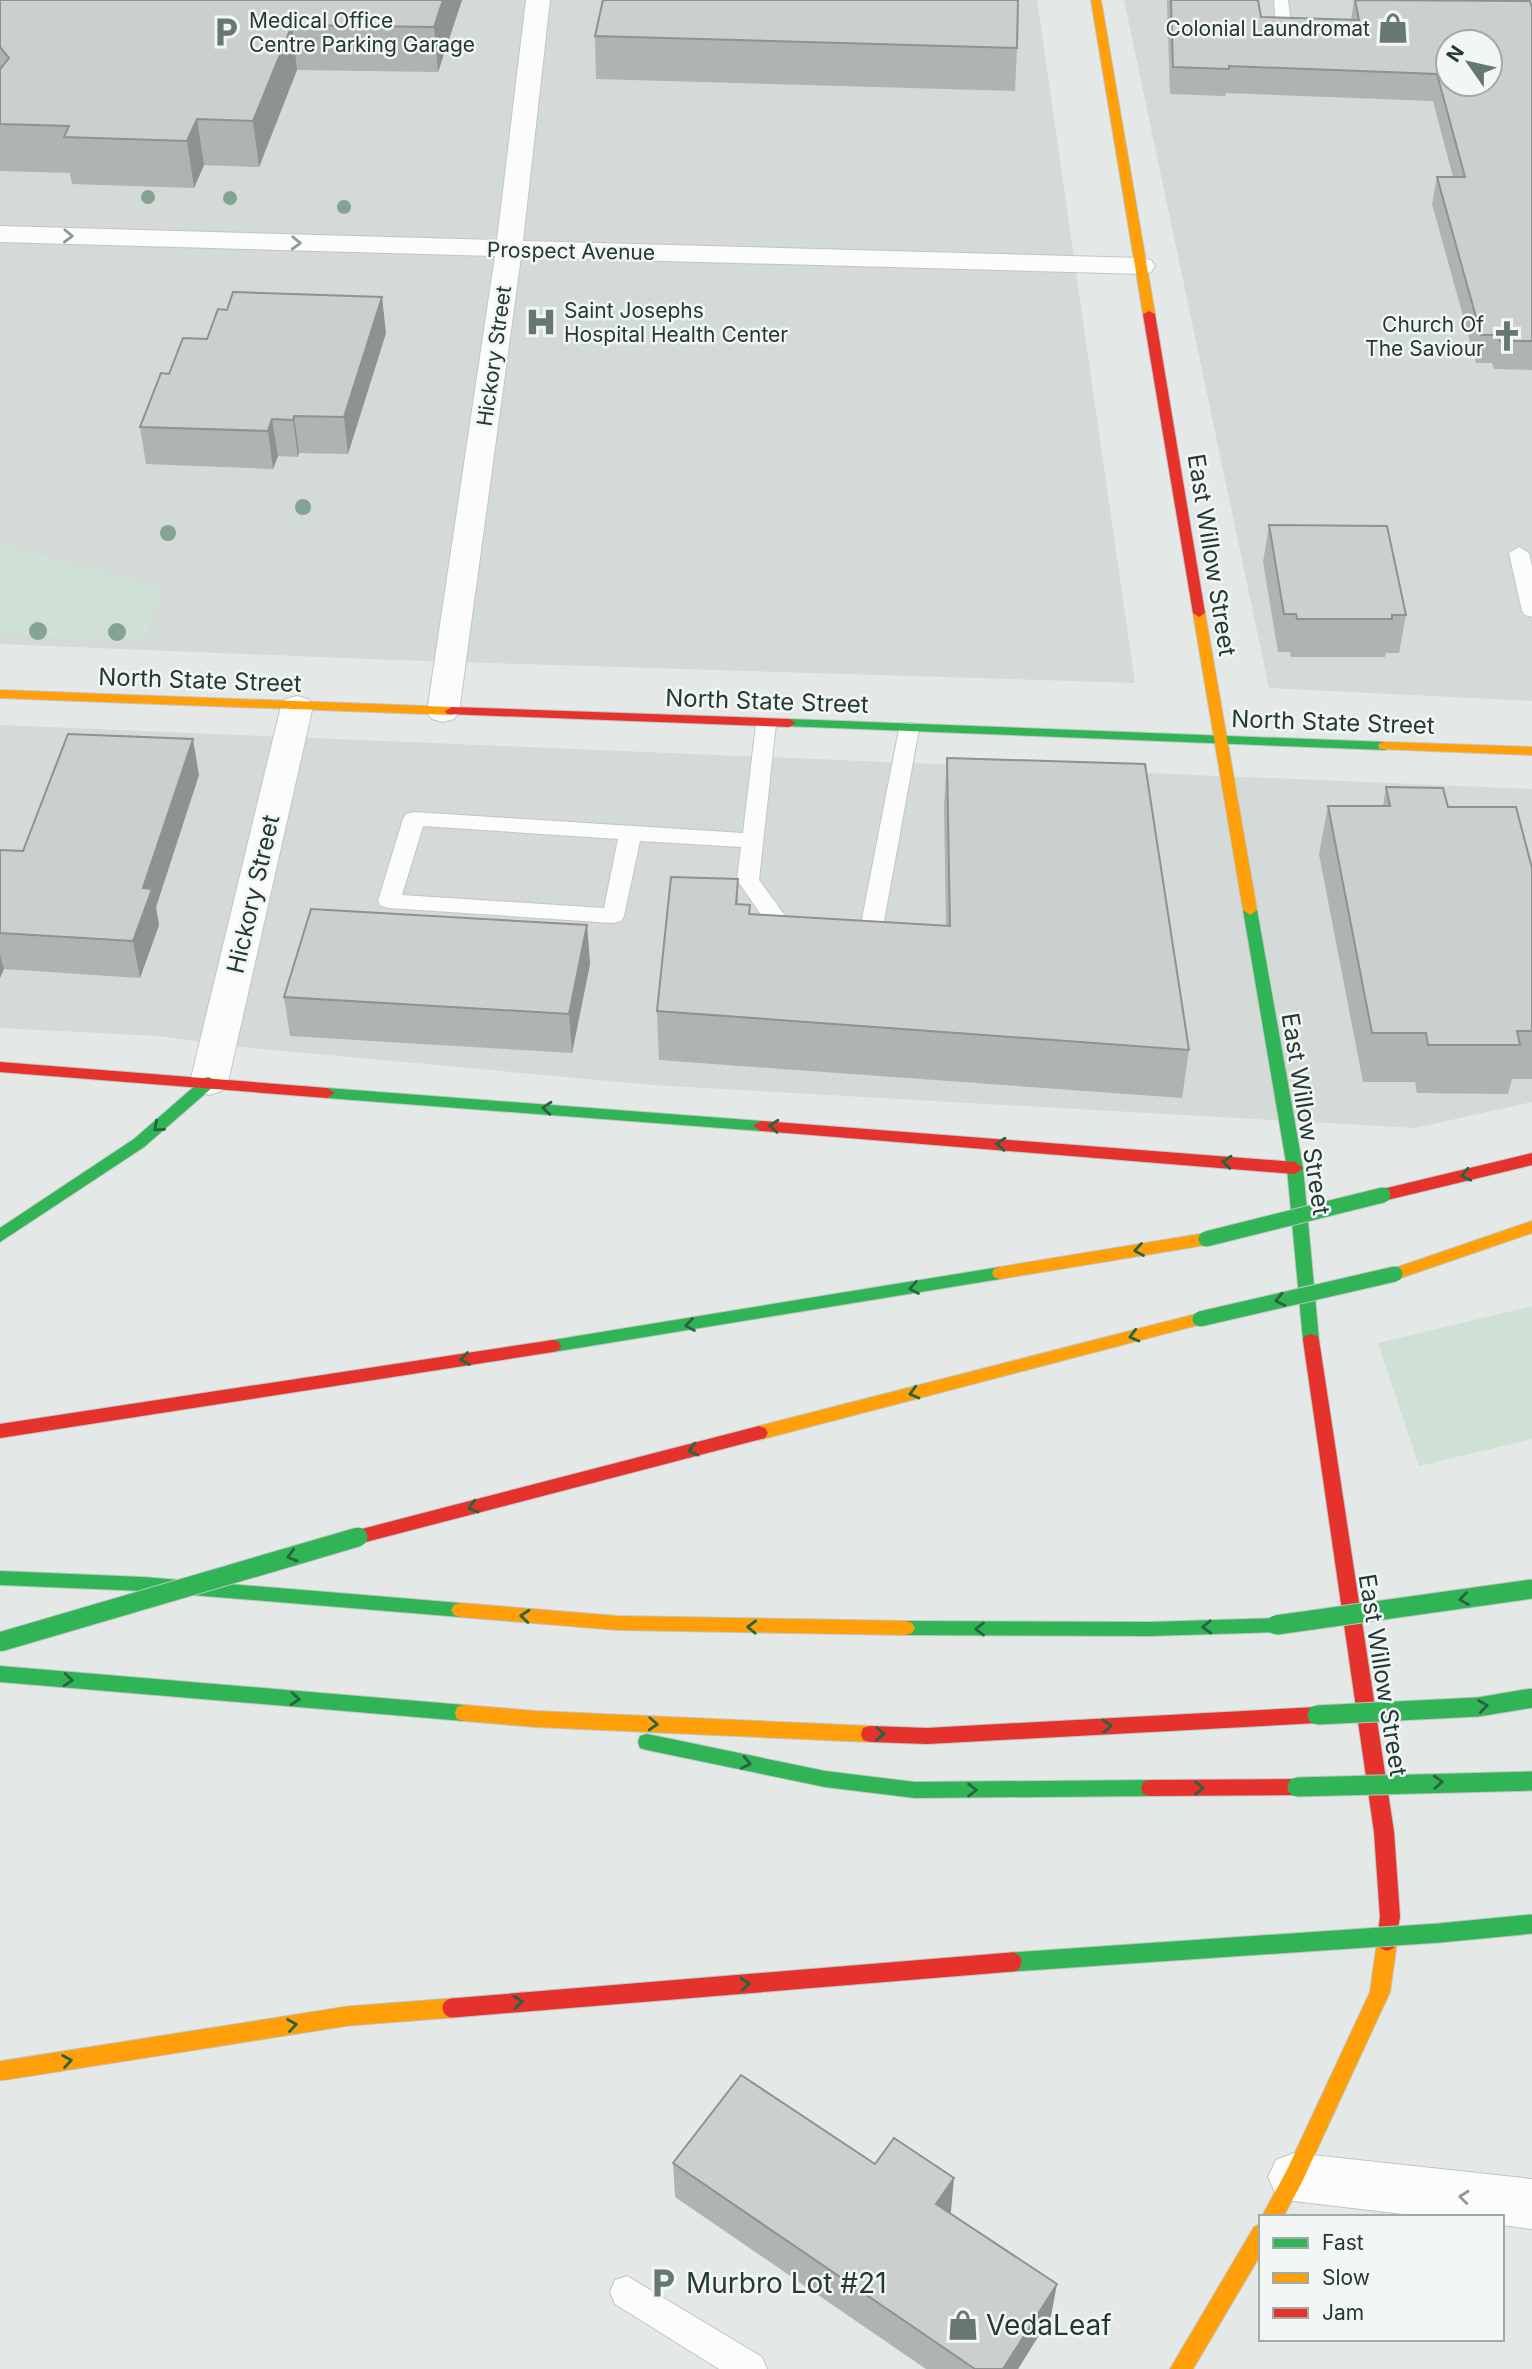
<svg xmlns="http://www.w3.org/2000/svg" width="1532" height="2369" viewBox="0 0 1532 2369" font-family="Inter,sans-serif">
  <rect width="100%" height="100%" fill="#e4e9e7"/>
  <path fill="#d3dad7" fill-rule="evenodd" d="M0 0H1037L1135 683 393 660 0 644Z
    M1124 0H1431L1532 4V701L1269 688ZM1448 42H1490V84H1448Z
    M0 725 1532 789V1102L1415 1128 652 1085 231 1046 158 1036 0 1028Z"/>
  <path fill="#cfe0d5" d="M0 543 163 589 144 640 0 635Z
    M1532 1306V1439L1419 1466 1378 1343Z"/>
  <g fill="none" stroke-linecap="round" stroke-linejoin="round">
    <defs>
      <path id="lane" d="M1274 0H1288L1292 31 1289 34H1279L1276 31Z
        M1519 547 1529 553 1532 567V617L1525 615 1522 611 1509 553Z
        M766 718 773 720 776 724 759 880 786 917 810 921 813 926 810 931 802 933 771 929 737 880 741 847 640 841 624 916 621 921 613 923 389 908 381 906 378 901 403 819 406 814 414 812 743 833 756 724 759 720ZM423 826 618 839 604 908 402 895Z
        M909 723 916 724 919 729 882 932 879 937 871 939 841 935 838 930 841 925 861 924 899 729 902 724Z
        M627 2276 762 2357 767 2369H719L615 2304 610 2292 615 2280Z"/>
      <path id="street" d="M526 0H550L523 241 1142 258 1151 260 1155 266 1151 272 1142 274 521 257 459 712 454 719 443 722 432 719 427 712 495 256 0 242V226L497 240Z
        M297 696 308 699 313 706 228 1082 222 1091 209 1095 196 1091 190 1082 281 706 286 699Z
        M1294 2153 1532 2179V2229L1502 2225V2217H1428L1294 2201 1276 2194 1268 2177 1276 2160Z"/>
      <path id="fast" d="M789 719 1385 742 1392 746 1385 750 784 726V720Z
        M1250 905 1257 910 1303 1168 1319 1340 1317 1344H1305L1303 1340 1287 1168 1243 910Z
        M209 1077 217 1082 214 1086 144 1147 0 1242V1228L134 1139 204 1078Z
        M327 1088 761 1121 769 1126 761 1131 327 1098 319 1093Z
        M1000 1267 1006 1269 1008 1273 1006 1277 1000 1279 553 1352 547 1350 545 1346 547 1342 553 1340Z
        M0 1571 143 1577 460 1603 466 1605 469 1610 466 1615 460 1617 143 1591 0 1585Z
        M1276 1618 1282 1620 1285 1625 1282 1630 1276 1632 1150 1636 906 1635 900 1633 897 1628 900 1623 906 1621 1150 1622Z
        M0 1666 464 1705 471 1707 473 1713 471 1719 464 1721 0 1682Z
        M647 1734 825 1771 915 1782 1150 1780 1157 1782 1159 1788 1157 1794 1150 1796 915 1798 825 1787 647 1750 640 1748 638 1742 640 1736Z"/>
      <path id="slow" d="M1091 0H1101L1155 314 1149 317 1143 314Z
        M1199 609 1205 613 1257 910 1250 915 1243 910 1193 613Z
        M0 690 452 707 459 711 452 715 0 698Z
        M1385 742 1532 747V755L1380 749 1378 746 1380 743Z
        M1532 1221V1233L1395 1280 1389 1278 1387 1274 1389 1270Z
        M1206 1233 1214 1239 1206 1245 1000 1279 994 1277 992 1273 994 1269 1000 1267Z
        M1200 1313 1206 1315 1208 1319 1206 1323 759 1440 753 1438 750 1433 753 1428 759 1426Z
        M460 1603 618 1616 906 1621 912 1623 915 1628 912 1633 906 1635 618 1630 460 1617 454 1615 451 1610 454 1605Z
        M464 1705 536 1711 870 1726 877 1728 879 1734 877 1740 870 1742 536 1727 464 1721 457 1719 455 1713 457 1707Z
        M1387 1933 1394 1936 1397 1942 1390 1992 1301 2184 1283 2217 1261 2218 1287 2170 1370 1992 1377 1942 1380 1936Z
        M1261 2224V2254L1193 2369H1170L1254 2227Z"/>
      <path id="jam" d="M1149 311 1155 314 1205 613 1199 617 1193 613 1143 314Z
        M452 707 789 719 796 723 789 727 447 714 445 711Z
        M0 1062 327 1088 335 1093 327 1098 0 1072Z
        M761 1121 1295 1162 1303 1168 1295 1174 761 1131 753 1126Z
        M1532 1153V1165L1383 1201 1375 1195 1383 1189Z
        M1311 1334 1317 1336 1319 1340 1394 1832 1400 1917 1394 1948 1387 1951 1380 1948 1377 1942 1380 1917 1374 1832 1303 1340 1305 1336Z
        M553 1340 559 1342 561 1346 559 1350 553 1352 0 1438V1424Z
        M759 1426 765 1428 768 1433 765 1438 358 1544 352 1542 349 1537 352 1532 358 1530Z
        M1317 1707 1324 1709 1326 1715 1324 1721 1317 1723 927 1744 870 1742 863 1740 861 1734 863 1728 870 1726 927 1728Z
        M1297 1779 1304 1781 1306 1787 1304 1793 1297 1795 1150 1796 1143 1794 1141 1788 1143 1782 1150 1780Z"/>
    </defs>
    <use href="#lane" stroke="#c1c6c4" stroke-width="2"/>
    <use href="#street" stroke="#c1c6c4" stroke-width="2"/>
    <use href="#fast" stroke="#c0c6c4" stroke-width="2"/>
    <use href="#slow" stroke="#c0c6c4" stroke-width="2"/>
    <use href="#jam" stroke="#c0c6c4" stroke-width="2"/>
    <use href="#lane" fill="#fbfcfb" fill-rule="evenodd"/>
    <use href="#street" fill="#fbfcfb" fill-rule="evenodd"/>
    <use href="#fast" fill="#30b455" fill-rule="evenodd"/>
    <use href="#slow" fill="#ff9f0a" fill-rule="evenodd"/>
    <use href="#jam" fill="#e5322d" fill-rule="evenodd"/>
    <defs>
      <path id="fast-bridge-far1" d="M1206 1239 1383 1195
        M1200 1319 1395 1274"/>
      <path id="fast-bridge" d="M1276 1625 1532 1589
        M0 1642 358 1537
        M1317 1715 1478 1707 1532 1698
        M1297 1787 1532 1781
        M1012 1962 1439 1933 1532 1924"/>
      <path id="slow-bridge" d="M0 2071 348 2016 452 2008"/>
      <path id="jam-bridge" d="M452 2008 1012 1962"/>
    </defs>
    <use href="#fast-bridge-far1" stroke="#bdc4c2" stroke-width="17" stroke-linecap="butt"/>
    <use href="#fast-bridge" stroke="#bdc4c2" stroke-width="21" stroke-linecap="butt"/>
    <use href="#slow-bridge" stroke="#bdc4c2" stroke-width="21" stroke-linecap="butt"/>
    <use href="#jam-bridge" stroke="#bdc4c2" stroke-width="21" stroke-linecap="butt"/>
    <use href="#fast-bridge-far1" stroke="#30b455" stroke-width="15"/>
    <use href="#fast-bridge" stroke="#30b455" stroke-width="19"/>
    <use href="#slow-bridge" stroke="#ff9f0a" stroke-width="19"/>
    <use href="#jam-bridge" stroke="#e5322d" stroke-width="19"/>
  </g>
  <g fill="#83a492">
    <circle cx="148" cy="197" r="7"/>
    <circle cx="230" cy="198" r="7"/>
    <circle cx="344" cy="207" r="7"/>
    <circle cx="303" cy="507" r="8"/>
    <circle cx="168" cy="533" r="8"/>
    <circle cx="38" cy="631" r="9"/>
    <circle cx="117" cy="632" r="9"/>
  </g>
  <path fill="#afb3b1" d="M0 0H462L438 72 297 70 259 167 204 165 194 188 72 184 70 173 0 171Z
    M1167 0H1258L1261 17 1351 20 1354 0H1491L1532 8V370L1494 369 1492 363H1476L1432 204 1437 177H1453L1433 101 1226 93 1225 96 1170 94Z
    M595 36 1017 48 1015 91 596 79Z
    M386 333 348 454 299 453 298 457 278 456 273 469 146 464 140 427 169 374 207 339Z
    M1269 525 1406 615 1399 653H1386L1385 657H1291L1290 652H1278L1263 562Z
    M947 758 1189 1050 1182 1098 659 1060 657 1011 738 879V904L750 905V914L946 925 944 806Z
    M199 775 156 907 159 925 140 978 4 969 0 978V850L23 851Z
    M1386 787 1448 807 1532 868V1079H1512L1508 1094 1417 1093 1415 1082H1363L1319 854 1328 806H1383Z
    M587 925 590 964 572 1053 290 1036 284 997Z
    M673 2163 875 2164 951 2211 950 2213 1051 2316 1018 2369H926L675 2197Z"/>
  <path fill="#8e9290" d="M443 0H462L438 72 434 27Z
    M292 25 297 70 259 167 253 121Z
    M197 119 204 165 194 188 187 141Z
    M382 297 386 333 348 454 344 417Z
    M294 416 299 453 298 457 293 420Z
    M272 419 278 456 273 469 268 431Z
    M193 739 199 775 156 907 159 925 140 978 133 941 143 888Z
    M587 925 590 964 572 1053 569 1014Z
    M0 955 4 969 0 978Z
    M954 2178 951 2211 932 2237 936 2204Z
    M1057 2284 1051 2316 1018 2369H1003Z"/>
  <path fill="#cbd0ce" stroke="#8e9290" stroke-width="2" fill-rule="evenodd" d="M0 0H443L434 27 292 25 253 121 197 119 187 141 64 137 69 126 0 124V69L9 58 0 47Z
    M603 0H1018L1017 48 595 36Z
    M1171 0H1258L1261 17 1359 20 1355 0 1530 1 1532 8V341H1500L1498 335H1481L1437 177H1465L1437 74 1229 66V69L1173 67ZM1448 42H1490V84H1448Z
    M233 292 382 297 344 417 294 416 293 420 272 419 268 431 140 427 161 373 169 374 183 338 207 339 218 309 227 310Z
    M1269 525 1387 526 1406 615H1392V619H1297L1296 614H1284Z
    M68 734 193 739 143 888 152 889 133 941 0 933V850L23 851Z
    M947 758 1145 764 1189 1050 657 1011 671 877 738 879 736 904 750 905 749 914 950 926Z
    M1386 787 1443 788 1448 807H1516L1532 868V1031H1517L1520 1045H1428L1426 1033H1372L1328 806H1390Z
    M311 909 587 925 569 1014 284 997Z
    M741 2075 875 2164 894 2138 954 2178 936 2204 1057 2284 1003 2369H975L673 2163Z"/>
  <defs><path id="oneway-chevron" d="M-2-3.5L2.5 0L-2 3.5" fill="none" stroke-width="1.6" stroke-linecap="round" stroke-linejoin="round" transform="scale(1.75)"/></defs>
  <g stroke="#909a98">
    <use href="#oneway-chevron" transform="translate(68 236) rotate(2)"/>
    <use href="#oneway-chevron" transform="translate(296 243) rotate(2)"/>
    <use href="#oneway-chevron" transform="translate(1464 2197) rotate(-174)"/>
  </g>
  <g stroke="#286440">
    <use href="#oneway-chevron" transform="translate(547 1108) rotate(-175)"/>
    <use href="#oneway-chevron" transform="translate(774 1126) rotate(-175)"/>
    <use href="#oneway-chevron" transform="translate(158 1127) rotate(139)"/>
    <use href="#oneway-chevron" transform="translate(1001 1144) rotate(-175)"/>
    <use href="#oneway-chevron" transform="translate(1227 1162) rotate(-175)"/>
    <use href="#oneway-chevron" transform="translate(1466 1175) rotate(167)"/>
    <use href="#oneway-chevron" transform="translate(1139 1250) rotate(171)"/>
    <use href="#oneway-chevron" transform="translate(914 1288) rotate(171)"/>
    <use href="#oneway-chevron" transform="translate(1280 1300) rotate(167)"/>
    <use href="#oneway-chevron" transform="translate(690 1325) rotate(171)"/>
    <use href="#oneway-chevron" transform="translate(1134 1336) rotate(165)"/>
    <use href="#oneway-chevron" transform="translate(465 1359) rotate(171)"/>
    <use href="#oneway-chevron" transform="translate(914 1393) rotate(165)"/>
    <use href="#oneway-chevron" transform="translate(693 1450) rotate(165)"/>
    <use href="#oneway-chevron" transform="translate(473 1507) rotate(165)"/>
    <use href="#oneway-chevron" transform="translate(292 1556) rotate(164)"/>
    <use href="#oneway-chevron" transform="translate(1464 1599) rotate(172)"/>
    <use href="#oneway-chevron" transform="translate(525 1616) rotate(-175)"/>
    <use href="#oneway-chevron" transform="translate(752 1627) rotate(-178)"/>
    <use href="#oneway-chevron" transform="translate(1207 1627) rotate(178)"/>
    <use href="#oneway-chevron" transform="translate(980 1629) rotate(-180)"/>
    <use href="#oneway-chevron" transform="translate(68 1680) rotate(5)"/>
    <use href="#oneway-chevron" transform="translate(295 1699) rotate(5)"/>
    <use href="#oneway-chevron" transform="translate(1483 1706) rotate(-8)"/>
    <use href="#oneway-chevron" transform="translate(653 1724) rotate(3)"/>
    <use href="#oneway-chevron" transform="translate(1107 1726) rotate(-3)"/>
    <use href="#oneway-chevron" transform="translate(880 1734) rotate(3)"/>
    <use href="#oneway-chevron" transform="translate(746 1763) rotate(12)"/>
    <use href="#oneway-chevron" transform="translate(1438 1782) rotate(-2)"/>
    <use href="#oneway-chevron" transform="translate(1199 1788)"/>
    <use href="#oneway-chevron" transform="translate(972 1790)"/>
    <use href="#oneway-chevron" transform="translate(745 1984) rotate(-5)"/>
    <use href="#oneway-chevron" transform="translate(518 2002) rotate(-5)"/>
    <use href="#oneway-chevron" transform="translate(292 2025) rotate(-9)"/>
    <use href="#oneway-chevron" transform="translate(67 2061) rotate(-9)"/>
  </g>
  <defs>
    <symbol id="shop-bare" viewBox="-9 -9 18 18"><path d="M-5-2.5h2.3a2.7 3.5 0 0 1 5.4 0H5L5.5 6h-11ZM-1.5-2.5h3a1.5 2.3 0 0 0-3 0Z" fill="#677773" stroke="#f2f7f5" stroke-width="2.5" paint-order="stroke"/></symbol>
    <symbol id="parking-bare" viewBox="-9 -9 18 18"><path d="M-3.5-5.5H1a3.5 3.5 0 0 1 0 7H-1V5.5H-3.5ZM-1-3.4V-.6H.8a1.4 1.4 0 0 0 0-2.8Z" fill="#677773" stroke="#f2f7f5" stroke-width="2.5" paint-order="stroke"/></symbol>
    <symbol id="hospital-bare" viewBox="-9 -9 18 18"><path d="M-5-5h3v3.5h4V-5h3V5h-3V1.5h-4V5h-3Z" fill="#677773" stroke="#f2f7f5" stroke-width="2.5" paint-order="stroke"/></symbol>
    <symbol id="church-bare" viewBox="-9 -9 18 18"><path d="M-1.2-6h2.4v3.5h3.3v2.4h-3.3V6h-2.4V-.1h-3.3v-2.4h3.3Z" fill="#677773" stroke="#f2f7f5" stroke-width="2.5" paint-order="stroke"/></symbol>
  </defs>
  <g fill-rule="evenodd">
    <use href="#shop-bare" x="1371" y="6" width="44" height="44"/>
    <use href="#parking-bare" x="204" y="10" width="44" height="44"/>
    <use href="#hospital-bare" x="519" y="300" width="44" height="44"/>
    <use href="#church-bare" x="1485" y="314" width="44" height="44"/>
    <use href="#parking-bare" x="641" y="2261" width="44" height="44"/>
    <use href="#shop-bare" x="941" y="2303" width="44" height="44"/>
  </g>
  <g text-anchor="middle" dominant-baseline="central" stroke-width="5" stroke-linejoin="round" paint-order="stroke">
    <g font-size="21" fill="#243935" stroke="#f2f7f5" text-anchor="start">
      <text x="249" y="20">Medical Office<tspan x="249" dy="24">Centre Parking Garage</tspan></text>
      <text x="1370" y="28" text-anchor="end">Colonial Laundromat</text>
      <text x="564" y="310">Saint Josephs<tspan x="564" dy="24">Hospital Health Center</tspan></text>
      <text x="1484" y="324" text-anchor="end">Church Of<tspan x="1484" dy="24">The Saviour</tspan></text>
    </g>
    <g font-size="21" fill="#243935" stroke="#f2f7f5">
      <text transform="translate(571 251) rotate(1)">Prospect Avenue</text>
      <text transform="translate(494 356) rotate(-82)">Hickory Street</text>
    </g>
    <g font-size="24" fill="#243935" stroke="#f2f7f5">
      <text transform="translate(1212 555) rotate(81)">East Willow Street</text>
      <text transform="translate(200 680) rotate(2)">North State Street</text>
      <text transform="translate(767 701) rotate(2)">North State Street</text>
      <text transform="translate(1333 722) rotate(2)">North State Street</text>
      <text transform="translate(253 894) rotate(-77)">Hickory Street</text>
      <text transform="translate(1306 1114) rotate(81)">East Willow Street</text>
      <text transform="translate(1383 1675) rotate(81)">East Willow Street</text>
    </g>
    <g font-size="28" fill="#243935" stroke="#f2f7f5" text-anchor="start">
      <text x="686" y="2283">Murbro Lot #21</text>
      <text x="986" y="2325">VedaLeaf</text>
    </g>
  </g>
  <rect x="1259" y="2215" width="245" height="126" fill="#f2f7f5" stroke="#a0aba8" stroke-width="2"/>
  <rect x="1273" y="2238" width="35" height="10" fill="#30b455" stroke="#a0aba8" stroke-width="2"/>
  <text x="1322" y="2250" font-size="21" fill="#243935">Fast</text>
  <rect x="1273" y="2273" width="35" height="10" fill="#ff9f0a" stroke="#a0aba8" stroke-width="2"/>
  <text x="1322" y="2285" font-size="21" fill="#243935">Slow</text>
  <rect x="1273" y="2308" width="35" height="10" fill="#e5322d" stroke="#a0aba8" stroke-width="2"/>
  <text x="1322" y="2320" font-size="21" fill="#243935">Jam</text>
  <g transform="translate(1469 63) rotate(304)"><circle r="33" fill="#f2f7f5" stroke="#a0aba8" stroke-width="2"/>
  <path d="M0-5L12 26L0 18L-12 26Z" fill="#677773"/>
  <text y="-10" font-size="19" font-weight="bold" text-anchor="middle" fill="#243935">N</text>
  </g>
</svg>
